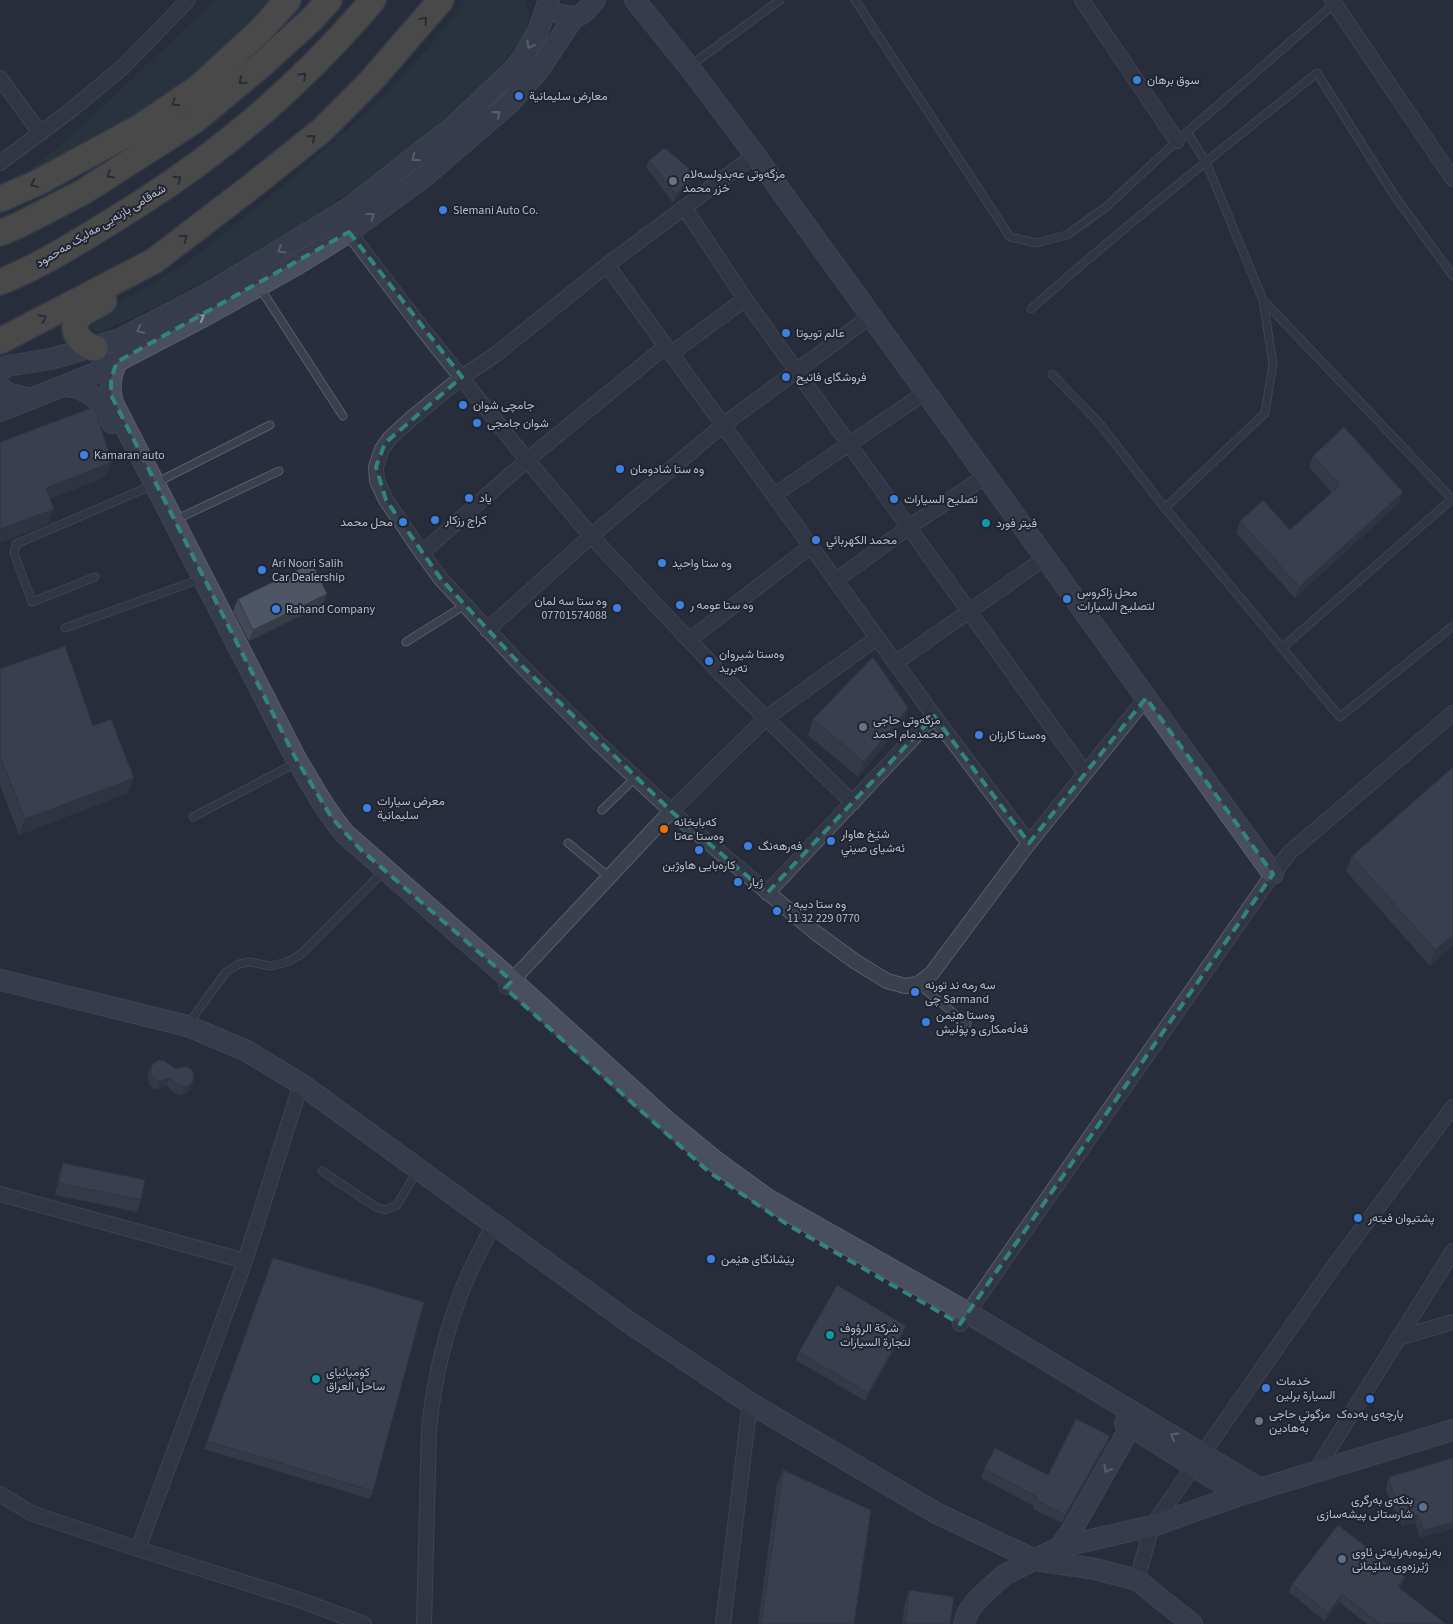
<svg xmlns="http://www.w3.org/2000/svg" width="1453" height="1624" viewBox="0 0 1453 1624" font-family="'Source Sans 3',Vazirmatn,sans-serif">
  <rect width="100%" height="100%" fill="#282e3d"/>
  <path fill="#2b3b3f" d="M215 0H278L242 39 168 96 74 156 18 180 83 126Z
    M465 0H526L529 17 525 33 493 75 461 106 397 160 318 214 226 268 158 306 99 332 94 331 90 323 95 316 184 266 274 194 385 96 445 30Z"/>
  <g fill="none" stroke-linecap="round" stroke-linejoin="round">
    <defs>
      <path id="lane" d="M855 0 1010 237 1036 243 1067 235 1106 207 1177 141 1334 4
        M690 66 780 0
        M1187 132 1206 162 1263 300 1453 500
        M260 288 343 416
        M1031 309C1123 227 1221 150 1317 73L1394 195 1453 276
        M1052 374 1099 423 1165 508 1340 717 1453 626
        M1165 508 1265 413 1273 364 1263 300
        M175 520 279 471
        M95 577 32 602 14 553 16 544 146 488 270 425
        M65 628 195 581
        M406 642 465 605
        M1282 648 1452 499
        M602 810 635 778
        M193 817 290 766
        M568 843 609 877
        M918 984 967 1024
        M189 1023 226 972 239 964 249 962 271 966 287 962 300 955 378 877
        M322 1171 376 1207 386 1210 397 1205 417 1171"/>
      <path id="street" d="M1082 0 1177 141
        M1332 0 1453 179
        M0 78 40 133
        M755 155 607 265 495 355 462 377 412 418 390 438 382 449 376 467 377 481 386 500 422 553 441 579 516 660 597 742 671 811 816 933 856 962 887 981 905 986 918 984 932 973 1029 843 1146 698
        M0 163 70 111 124 66 188 0
        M684 207 745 299 1085 773
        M349 232 421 327 527 460 591 536 722 675 853 803
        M607 265 934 716 1029 843
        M672 353 745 299
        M774 495 926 392
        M422 553 527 460 666 346
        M836 580 909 527 986 476
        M487 630 591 536 723 425 871 316
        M689 640 811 546
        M895 663 1045 558
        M767 893 934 716
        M506 987 671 811 766 718 877 638
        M0 1194 245 1261
        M960 1324 1273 874 1290 852 1453 713
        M1398 1338 1453 1322
        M1315 1472 1453 1251
        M0 1494 31 1513 138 1549 300 1600 364 1624
        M138 1549 245 1261 301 1084
        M1137 1580 1152 1526 1334 1266 1453 1107
        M424 1624 429 1429C434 1380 446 1328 465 1283 473 1263 484 1243 494 1224
        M723 1624 750 1403"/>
      <path id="secondary" d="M635 0 689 67 755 155 1273 874
        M562 15C578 21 586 12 595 0
        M117 362C110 376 109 388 113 403L295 757C311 784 325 810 345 834L512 981 666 1121 716 1162 767 1199 968 1313 1260 1489
        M0 371 7 366 51 359 120 339 207 294 349 208 453 127 514 69 523 57 538 31 549 0
        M66 386C90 388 101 402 112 423
        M0 387 6 393 31 399
        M0 411 93 374 206 315 296 265 349 232 424 177 510 103 539 70 574 17
        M0 980 188 1026 247 1051 301 1084 630 1323 750 1403 936 1513 1035 1560 1095 1569 1137 1580 1192 1624
        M1125 1423 1240 1495
        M1060 1547 1073 1528 1131 1426
        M964 1624 968 1612 977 1600 1004 1575 1060 1547 1152 1526 1240 1495 1453 1430"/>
      <path id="highway" d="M0 199 37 183 140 127 199 87 260 31 288 0
        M0 233 19 225 83 192 194 121 259 67 312 19 329 0
        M0 282C38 267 73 245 107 224 210 162 295 92 373 0
        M0 341 154 261 252 186 322 130 371 81 441 0
        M95 348C82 346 67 329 80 316 86 310 97 306 104 301"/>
    </defs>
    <use href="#lane" stroke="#595e6b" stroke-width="9"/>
    <use href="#street" stroke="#595e6b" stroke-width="16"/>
    <use href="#secondary" stroke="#595e6b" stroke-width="22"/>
    <use href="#highway" stroke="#464b58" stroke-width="28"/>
    <use href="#lane" stroke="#3b404d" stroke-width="7"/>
    <use href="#street" stroke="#3b404d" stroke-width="14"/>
    <use href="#secondary" stroke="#4a4f60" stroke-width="20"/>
    <use href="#highway" stroke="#726c59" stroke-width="25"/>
  </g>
  <path fill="#434957" d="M649 160 691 181 673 203 646 167Z
    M1313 456 1403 492 1398 504 1295 598 1236 533 1240 521 1290 530 1332 493 1309 467Z
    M327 594 322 605 249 641 233 611 238 599Z
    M0 669 93 726 128 793 19 835 0 785Z
    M813 719 903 723 858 777 808 735Z
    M1453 767V945L1430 966 1346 871 1352 856Z
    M151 1067 176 1069 193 1081 191 1088 187 1093 182 1095 176 1094 167 1086 158 1089 153 1088 149 1084 148 1074Z
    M63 1163 141 1200 137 1212 55 1195 59 1175Z
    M273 1258 373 1491 370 1499 204 1449Z
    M906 1326 903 1334 865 1401 796 1360 799 1352Z
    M1110 1436 1107 1444 1062 1523 1033 1509 1034 1506 981 1478 984 1469 1048 1475Z
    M1453 1458V1529L1420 1538 1415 1523 1402 1526 1386 1490 1387 1484 1389 1477Z
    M783 1470 854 1624H758L777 1484Z
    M1292 1584 1402 1585 1400 1588 1446 1624H1367L1339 1602 1325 1621 1289 1592Z
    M909 1590 950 1624H902L905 1602Z"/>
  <path fill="#373c47" d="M694 173 691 181 673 203 676 195Z
    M112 462 106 477 40 503 46 488Z
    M1403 492 1398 504 1295 598 1299 587Z
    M54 509 48 524 0 543V529Z
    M327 594 322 605 249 641 253 630Z
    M908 708 903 723 858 777 864 762Z
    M134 778 128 793 19 835 25 819Z
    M1453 935V945L1430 966 1435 950Z
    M169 1078 167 1086 158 1089 161 1081Z
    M193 1081 191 1088 187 1093 182 1095 185 1087Z
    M906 1326 903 1334 865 1401 868 1393Z
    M1110 1436 1107 1444 1062 1523 1065 1515Z
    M1418 1515 1415 1523 1402 1526 1404 1518Z
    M1453 1522V1529L1420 1538 1423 1530Z
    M1405 1577 1402 1585 1395 1594 1398 1587Z
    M1342 1594 1339 1602 1325 1621 1328 1613Z"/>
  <path fill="#4e5565" stroke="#373c47" d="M665 148 694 173 676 195 649 160Z
    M94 407 112 462 46 488 54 509 0 529V442Z
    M1344 427 1403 492 1299 587 1240 521 1263 500 1290 530 1340 485 1313 456Z
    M312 563 327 594 253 630 238 599Z
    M65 646 93 726 111 719 134 778 25 819 0 756V669Z
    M873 657 908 708 864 762 813 719Z
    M1453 767V935L1435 950 1352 856Z
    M159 1060 164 1061 176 1069 182 1067H187L192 1070 194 1075 193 1081 190 1085 185 1087 179 1086 169 1078 161 1081 156 1080 152 1076 151 1067 154 1063Z
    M63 1163 145 1180 141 1200 59 1183Z
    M273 1258 424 1302 373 1491 207 1441Z
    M837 1285 906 1326 868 1393 799 1352Z
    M1076 1419 1110 1436 1065 1515 1036 1500 1037 1497 984 1469 995 1448 1048 1475Z
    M1453 1458V1522L1423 1530 1418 1515 1404 1518 1389 1482V1477Z
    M783 1470 871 1510 854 1624H761Z
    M1338 1525 1405 1577 1398 1587 1446 1624H1380L1342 1594 1328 1613 1292 1584Z
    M909 1590 954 1597 950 1624H905Z"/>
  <defs><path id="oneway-chevron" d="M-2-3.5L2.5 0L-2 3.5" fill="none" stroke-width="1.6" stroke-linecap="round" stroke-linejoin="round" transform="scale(1.25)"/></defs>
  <g stroke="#282c36">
    <use href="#oneway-chevron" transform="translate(424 20) rotate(-50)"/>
    <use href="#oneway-chevron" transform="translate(303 76) rotate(-44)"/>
    <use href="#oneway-chevron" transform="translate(242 81) rotate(140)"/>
    <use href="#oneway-chevron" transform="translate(175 103) rotate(146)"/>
    <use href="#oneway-chevron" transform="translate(312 138) rotate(-39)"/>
    <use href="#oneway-chevron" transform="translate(110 175) rotate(149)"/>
    <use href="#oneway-chevron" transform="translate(178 179) rotate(-36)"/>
    <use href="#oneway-chevron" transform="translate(34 184) rotate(155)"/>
    <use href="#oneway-chevron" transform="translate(184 238) rotate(-37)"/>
    <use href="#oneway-chevron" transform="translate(43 318) rotate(-27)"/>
  </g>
  <g stroke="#9296a4">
    <use href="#oneway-chevron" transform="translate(530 45) rotate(120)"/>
    <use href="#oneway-chevron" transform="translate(497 114) rotate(-40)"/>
    <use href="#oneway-chevron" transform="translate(415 158) rotate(142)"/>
    <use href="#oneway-chevron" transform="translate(371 216) rotate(-37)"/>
    <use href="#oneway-chevron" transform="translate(281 250) rotate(149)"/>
    <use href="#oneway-chevron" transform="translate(201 317) rotate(-28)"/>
    <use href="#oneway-chevron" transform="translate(140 330) rotate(154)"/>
    <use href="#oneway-chevron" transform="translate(1174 1436) rotate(-149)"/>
    <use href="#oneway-chevron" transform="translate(1107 1469) rotate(120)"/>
  </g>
  <path d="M0 0H1453V1624H0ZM349 232 462 377 385 443 376 467 386 500 441 579 516 660 671 811 767 893 934 716 1029 843 1146 698 1273 874 960 1324 788 1225 709 1172 505 988 512 981 360 849 332 818 295 757 111 395V378L117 362Z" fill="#282e3d" fill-opacity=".55" fill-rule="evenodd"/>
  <path fill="none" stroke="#318480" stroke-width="4" stroke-dasharray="10 6" stroke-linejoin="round" d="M349 232 462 377 385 443 376 467 386 500 441 579 516 660 671 811 767 893 934 716 1029 843 1146 698 1273 874 960 1324 788 1225 709 1172 505 988 512 981 360 849 332 818 295 757 111 395V378L117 362Z"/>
  <g fill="#3f7fe0" stroke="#202532" stroke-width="2">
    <circle cx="1137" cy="80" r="5"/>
    <circle cx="519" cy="96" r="5"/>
    <circle cx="443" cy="210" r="5"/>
    <circle cx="786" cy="333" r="5"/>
    <circle cx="786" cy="377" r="5"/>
    <circle cx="463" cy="405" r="5"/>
    <circle cx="477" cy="423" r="5"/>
    <circle cx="84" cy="455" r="5"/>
    <circle cx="620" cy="469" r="5"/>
    <circle cx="469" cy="498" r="5"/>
    <circle cx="894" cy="499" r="5"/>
    <circle cx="435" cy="520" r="5"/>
    <circle cx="403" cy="522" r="5"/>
    <circle cx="816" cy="540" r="5"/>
    <circle cx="662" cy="563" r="5"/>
    <circle cx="262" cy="570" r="5"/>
    <circle cx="1067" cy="599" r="5"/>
    <circle cx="680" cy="605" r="5"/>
    <circle cx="617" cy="608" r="5"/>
    <circle cx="276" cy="609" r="5"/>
    <circle cx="709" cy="661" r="5"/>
    <circle cx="979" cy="735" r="5"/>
    <circle cx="367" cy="808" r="5"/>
    <circle cx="831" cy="841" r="5"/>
    <circle cx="748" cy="846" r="5"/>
    <circle cx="699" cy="850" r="5"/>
    <circle cx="738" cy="882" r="5"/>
    <circle cx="777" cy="911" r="5"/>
    <circle cx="915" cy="992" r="5"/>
    <circle cx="926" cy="1022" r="5"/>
    <circle cx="1358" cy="1218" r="5"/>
    <circle cx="711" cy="1259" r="5"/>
    <circle cx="1266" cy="1388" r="5"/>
    <circle cx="1370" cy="1399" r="5"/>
  </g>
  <g fill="#6b7280" stroke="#202532" stroke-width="2">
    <circle cx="673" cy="181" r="5"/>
    <circle cx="863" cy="727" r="5"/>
    <circle cx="1259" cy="1421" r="5"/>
  </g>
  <g fill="#0f9aa8" stroke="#202532" stroke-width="2">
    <circle cx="986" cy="523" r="5"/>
    <circle cx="830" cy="1335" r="5"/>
    <circle cx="316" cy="1379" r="5"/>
  </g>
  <circle fill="#e8710a" stroke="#202532" stroke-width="2" cx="664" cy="829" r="5"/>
  <g fill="#5c6f8a" stroke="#202532" stroke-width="2">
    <circle cx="1423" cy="1507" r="5"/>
    <circle cx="1342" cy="1559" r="5"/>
  </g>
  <g text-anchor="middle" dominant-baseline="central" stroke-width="4" stroke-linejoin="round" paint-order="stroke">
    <g font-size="12" fill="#b8bcc8" stroke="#202532" text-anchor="start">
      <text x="1147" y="80">سوق برهان</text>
      <text x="529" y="96">معارض سليمانية</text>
      <text x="683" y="174">مزگەوتی عەبدولسەلام<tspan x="683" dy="14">خزر محمد</tspan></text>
      <text x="453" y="210">Slemani Auto Co.</text>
      <text x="796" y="333">عالم تويوتا</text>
      <text x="796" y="377">فروشگاى فاتيح</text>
      <text x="473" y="405">جامچی شوان</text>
      <text x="487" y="423">شوان جامجی</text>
      <text x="94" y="455">Kamaran auto</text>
      <text x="630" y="469">وه ستا شادومان</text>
      <text x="479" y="498">ياد</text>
      <text x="904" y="499">تصليح السيارات</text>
      <text x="445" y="520">كراج رزكار</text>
      <text x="393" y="522" text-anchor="end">محل محمد</text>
      <text x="996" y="523">فيتر فورد</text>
      <text x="826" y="540">محمد الكهربائي</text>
      <text x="272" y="563">Ari Noori Salih<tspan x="272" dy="14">Car Dealership</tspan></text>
      <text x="672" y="563">وه ستا واحید</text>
      <text x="1077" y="592">محل زاكروس<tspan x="1077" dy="14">لتصليح السيارات</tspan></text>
      <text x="607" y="601" text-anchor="end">وه ستا سه لمان<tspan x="607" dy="14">07701574088</tspan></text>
      <text x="690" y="605">وه ستا عومه ر</text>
      <text x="286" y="609">Rahand Company</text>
      <text x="719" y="654">وەستا شیروان<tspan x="719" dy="14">تەبرید</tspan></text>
      <text x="873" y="720">مزگەوتی حاجی<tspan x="873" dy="14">محمدمام احمد</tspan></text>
      <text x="989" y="735">وەستا کارزان</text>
      <text x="377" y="801">معرض سيارات<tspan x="377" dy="14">سليمانية</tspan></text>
      <text x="674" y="822">کەبابخانە<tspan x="674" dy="14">وەستا عەتا</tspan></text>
      <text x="841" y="834">شێخ هاوار<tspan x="841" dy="14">ئەشیای صيني</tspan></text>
      <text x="758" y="846">فەرهەنگ</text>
      <text x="699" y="865" text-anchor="middle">كارەبایی هاوژین</text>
      <text x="748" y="882">ژیار</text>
      <text x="787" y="904">وه ستا دیبه ر<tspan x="787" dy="14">11 32 229 0770</tspan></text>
      <text x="925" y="985">سه رمه ند تورنه<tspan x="925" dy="14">چی Sarmand</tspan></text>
      <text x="936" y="1015">وەستا هێمن<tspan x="936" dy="14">قەڵەمکاری و پۆڵیش</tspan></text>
      <text x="1368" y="1218">پشتیوان فیتەر</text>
      <text x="721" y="1259">پێشانگای هێمن</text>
      <text x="840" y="1328">شركة الرؤوف<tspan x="840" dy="14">لتجارة السيارات</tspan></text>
      <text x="326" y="1372">کۆمپانیای<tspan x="326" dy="14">ساحل العراق</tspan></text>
      <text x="1276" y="1381">خدمات<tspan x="1276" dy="14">السیارة برلین</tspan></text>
      <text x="1269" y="1414">مزگوتي حاجی<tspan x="1269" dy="14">بەهادین</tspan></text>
      <text x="1370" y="1414" text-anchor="middle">پارچەی یەدەک</text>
      <text x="1413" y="1500" text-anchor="end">بنکەی بەرگری<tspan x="1413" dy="14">شارستانی پیشەسازی</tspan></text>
      <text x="1352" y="1552">بەرێوەبەرایەتی ئاوی<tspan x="1352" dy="14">ژێرزەوی سلێمانی</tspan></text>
    </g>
    <g font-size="12" fill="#b8bcc8" stroke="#202532">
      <text transform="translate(101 226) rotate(-31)">شەقامی بازنەیی مەلیک مەحمود</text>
    </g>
  </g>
</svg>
